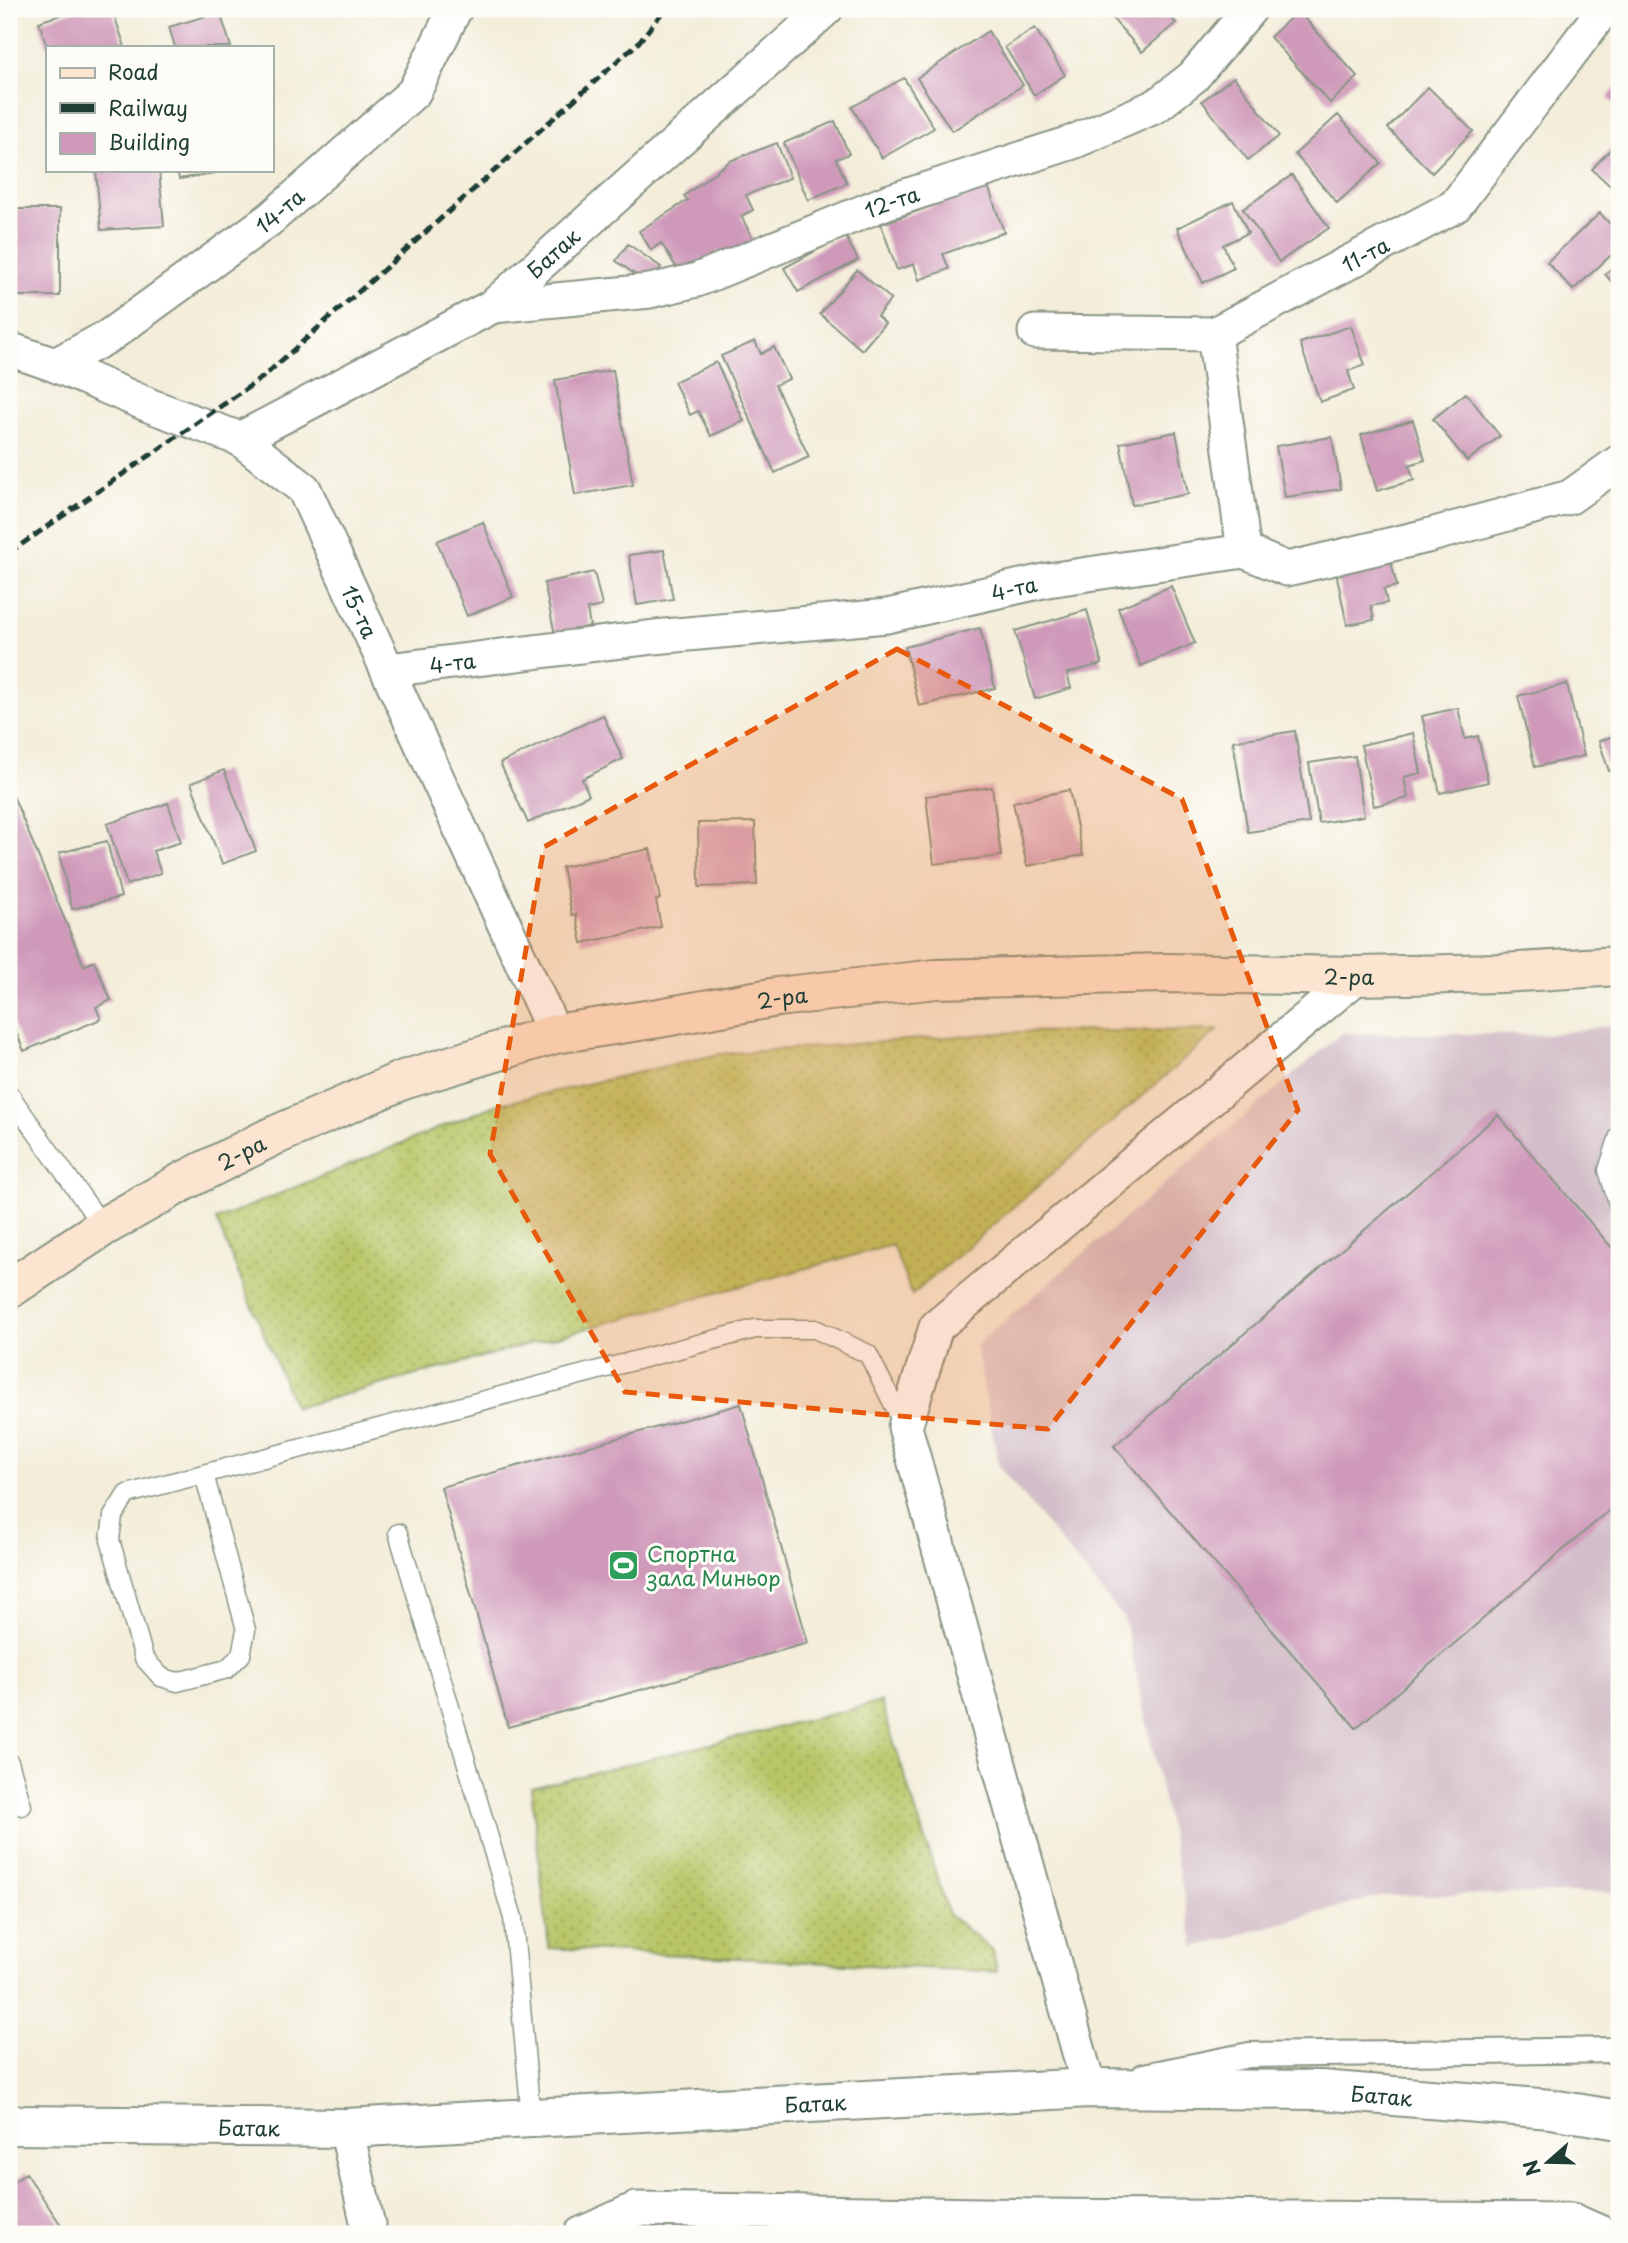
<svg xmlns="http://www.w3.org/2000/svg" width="1628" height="2243" viewBox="0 0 1628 2243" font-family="'Playpen Sans',sans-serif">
  <defs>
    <pattern id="grass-dots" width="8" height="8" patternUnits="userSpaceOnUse" patternTransform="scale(1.75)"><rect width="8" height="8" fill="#b9c668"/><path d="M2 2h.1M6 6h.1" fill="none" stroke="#96a256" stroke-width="1.8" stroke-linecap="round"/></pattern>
  </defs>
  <rect width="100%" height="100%" fill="#fdfcf7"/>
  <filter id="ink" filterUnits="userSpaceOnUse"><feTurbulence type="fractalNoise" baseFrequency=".0143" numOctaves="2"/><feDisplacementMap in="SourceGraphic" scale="14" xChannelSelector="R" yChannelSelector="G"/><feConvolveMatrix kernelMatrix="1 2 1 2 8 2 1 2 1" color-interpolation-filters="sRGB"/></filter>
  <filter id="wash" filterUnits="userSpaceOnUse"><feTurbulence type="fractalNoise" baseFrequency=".00686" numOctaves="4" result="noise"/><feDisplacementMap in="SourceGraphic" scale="28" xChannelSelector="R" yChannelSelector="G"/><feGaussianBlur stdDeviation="1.57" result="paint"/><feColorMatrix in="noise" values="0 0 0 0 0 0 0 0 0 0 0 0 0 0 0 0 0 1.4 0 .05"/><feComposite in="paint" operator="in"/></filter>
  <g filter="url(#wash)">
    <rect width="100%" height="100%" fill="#f3edd9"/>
    <path fill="#d2bdc8" d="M1619 1024V1892L1380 1896 1195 1947 1124 1618 999 1467 976 1345 1342 1033 1546 1035Z"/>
    <path fill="url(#grass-dots)" stroke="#6c824e" stroke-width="2" d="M1218 1030 912 1295 892 1245 295 1408 216 1220 495 1105 719 1054 1014 1032Z
      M881 1702 949 1915 993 1950 997 1972 549 1948 531 1788Z"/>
    <g id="blocks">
      <path fill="#cf9aba" d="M78 9H112L125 47H47L39 22Z
        M1104 9H1164L1176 23 1142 52Z
        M1298 11 1358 77 1330 103 1270 37Z
        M220 12 231 47H175L169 27Z
        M1035 28 1065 75 1034 95 1005 47Z
        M988 31 1023 85 952 131 917 78Z
        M1234 77 1279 136 1248 160 1202 101Z
        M904 78 934 128 882 158 852 107Z
        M1619 83V107L1608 98Z
        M1428 87 1473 131 1432 173 1388 128Z
        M1338 115 1381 163 1337 203 1295 154Z
        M835 121 849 154 836 159 847 183 808 200 784 143Z
        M1619 140V194L1592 169Z
        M777 143 790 178 746 195 753 210 741 216 758 248 728 263 721 251 682 276 661 243 651 250 639 231 688 200 684 196 730 161Z
        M96 170H159L164 226 101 230Z
        M177 170H227V171L179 179Z
        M1292 175 1329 228 1279 262 1243 209Z
        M988 186 1004 232 943 254 949 269 919 280 914 264 897 270 881 224Z
        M1233 201 1248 233 1223 245 1234 268 1203 283 1177 228Z
        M9 209H60V296H9Z
        M1600 213 1619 234V248L1573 290 1547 262Z
        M845 235 858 260 798 292 784 268Z
        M628 244 661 267 649 284 616 261Z
        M1619 261V290L1605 274Z
        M857 270 891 299 877 316 885 323 862 350 820 314Z
        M1351 326 1365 365 1348 371 1354 390 1320 402 1300 343Z
        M755 341 761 354 774 347 789 379 775 385 809 457 775 473 721 356Z
        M716 362 744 421 711 436 698 411 690 415 674 382Z
        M613 370 633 485 575 495 555 380Z
        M1466 393 1500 436 1467 461 1433 419Z
        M1413 420 1425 460 1409 465 1414 480 1377 491 1361 435Z
        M1176 432 1188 494 1132 505 1120 443Z
        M1332 437 1341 489 1285 497 1276 446Z
        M483 522 513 597 467 616 437 541Z
        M664 550 673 599 637 605 629 555Z
        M1391 561 1397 586 1384 589 1387 603 1371 606 1374 620 1347 625 1336 572Z
        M594 572 602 606 587 609 590 626 555 635 544 583Z
        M1171 586 1195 643 1141 666 1118 608Z
        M1087 610 1102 664 1067 673 1071 688 1035 699 1015 631Z
        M980 628 995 688 919 706 905 647Z
        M1567 684 1584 756 1535 767 1518 696Z
        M1458 708 1465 739 1478 736 1488 782 1440 793 1422 716Z
        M603 715 623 759 582 779 589 795 528 823 500 763Z
        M1295 731 1309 823 1248 832 1233 741Z
        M1413 733 1421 773 1404 777 1408 798 1374 806 1361 745Z
        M1619 734V780L1615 769 1609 771 1599 741Z
        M1355 756 1364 816 1319 823 1309 763Z
        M224 770 256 851 222 864 191 783Z
        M9 786 84 966 94 961 111 1000 96 1007 101 1019 24 1051 9 1015Z
        M992 787 1001 856 934 864 926 796Z
        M1069 790 1083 855 1027 866 1013 802Z
        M168 803 181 842 153 851 161 873 127 885 107 824Z
        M755 822 757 885 699 887 698 823Z
        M107 841 121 897 72 909 59 853Z
        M650 849 660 899 656 900 661 927 582 943 576 914 572 915 562 867Z
        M1498 1115 1619 1256V1502L1356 1728 1114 1446Z
        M741 1404 808 1643 508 1727 441 1487Z
        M26 2173 67 2234H9V2185Z"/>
    </g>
  </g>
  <g filter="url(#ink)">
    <use href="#blocks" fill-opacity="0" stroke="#899586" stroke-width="2"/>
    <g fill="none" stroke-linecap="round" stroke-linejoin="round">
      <defs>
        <path id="service" d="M9 1094 103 1227
          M1619 1136 1608 1170 1619 1206
          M204 1474 246 1630 241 1655 227 1669 177 1682 161 1677 144 1658 110 1540 113 1516 127 1494 755 1329H815L868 1354 905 1427
          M398 1533 513 1918 531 2118
          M9 1762 22 1806"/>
        <path id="pedestrian" d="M1144 2076 1249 2055 1619 2050"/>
        <g id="minor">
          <path id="s1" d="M493 306 650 291 697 280 887 202 1073 142 1156 106 1193 77 1250 9"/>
          <path id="s2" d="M1035 332 1214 334 1455 206 1604 9"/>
          <path d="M1214 334 1244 551"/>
          <path id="s3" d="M9 349 55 365 151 406 240 439 304 489 555 1034"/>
          <path id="s4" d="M55 365 109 336 270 219 414 92 455 9"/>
          <path id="s5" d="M240 439 493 306 826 9"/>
          <path id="s6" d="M388 670 654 637 887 616 1048 580 1244 551 1287 569 1427 536 1570 497 1619 462"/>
          <path d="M1089 2088 905 1427 936 1327 1358 976"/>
          <path d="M346 2128 370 2234"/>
          <path d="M581 2234 636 2209 1038 2216 1572 2220 1604 2234"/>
        </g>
        <g id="tertiary">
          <path id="s7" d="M9 2125 346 2128 1089 2088 1321 2090 1551 2109 1619 2120"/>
        </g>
        <g id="secondary">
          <path id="s8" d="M9 1289 103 1227 184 1181 269 1138 403 1080 555 1034 659 1018 777 997 936 979 1164 973 1358 976 1502 973 1619 966"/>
        </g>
      </defs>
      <use href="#service" stroke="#899586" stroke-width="21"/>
      <use href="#pedestrian" stroke="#899586" stroke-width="28"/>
      <use href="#minor" stroke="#899586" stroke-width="37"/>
      <use href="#tertiary" stroke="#899586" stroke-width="42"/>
      <use href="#secondary" stroke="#899586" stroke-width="42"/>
      <use href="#service" stroke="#fff" stroke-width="18"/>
      <use href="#pedestrian" stroke="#fff" stroke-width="24"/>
      <use href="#minor" stroke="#fff" stroke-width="33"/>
      <use href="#tertiary" stroke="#fff" stroke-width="38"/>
      <use href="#secondary" stroke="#fce5d0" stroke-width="38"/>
      <path stroke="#1f3d34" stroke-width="5" stroke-dasharray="10 5" stroke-linecap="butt" d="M9 553 263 377 638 43 665 9"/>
    </g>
  </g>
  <path fill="#e8590c" fill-opacity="0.2" stroke="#e8590c" stroke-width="5" stroke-dasharray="14 9" stroke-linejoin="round" d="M897 649 1182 799 1298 1110 1048 1429 625 1392 490 1154 544 847Z"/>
  <defs>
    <symbol id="stadium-square" viewBox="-11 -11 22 22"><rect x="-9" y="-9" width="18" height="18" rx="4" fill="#2e9e5b" stroke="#fdfcf7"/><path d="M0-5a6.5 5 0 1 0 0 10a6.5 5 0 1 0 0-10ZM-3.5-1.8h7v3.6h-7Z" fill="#fff"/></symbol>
  </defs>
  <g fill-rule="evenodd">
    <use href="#stadium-square" x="606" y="1548" width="35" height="35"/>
  </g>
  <g text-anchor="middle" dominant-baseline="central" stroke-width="6" stroke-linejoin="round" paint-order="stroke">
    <g font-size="21" fill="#1f3d34" stroke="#fdfcf7">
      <text stroke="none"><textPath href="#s1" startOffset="416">12-та</textPath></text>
      <text stroke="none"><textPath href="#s4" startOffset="273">14-та</textPath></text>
      <text stroke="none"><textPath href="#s5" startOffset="366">Батак</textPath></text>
      <text stroke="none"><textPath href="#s2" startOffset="350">11-та</textPath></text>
      <text stroke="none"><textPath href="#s6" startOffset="632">4-та</textPath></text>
      <text stroke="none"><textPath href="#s3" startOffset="464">15-та</textPath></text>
      <text stroke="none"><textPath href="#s6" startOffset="65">4-та</textPath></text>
      <text stroke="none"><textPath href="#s8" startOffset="1404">2-ра</textPath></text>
      <text stroke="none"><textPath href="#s8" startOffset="836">2-ра</textPath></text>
      <text stroke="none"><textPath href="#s8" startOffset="270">2-ра</textPath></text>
      <text stroke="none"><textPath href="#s7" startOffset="1374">Батак</textPath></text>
      <text stroke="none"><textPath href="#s7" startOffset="807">Батак</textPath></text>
      <text stroke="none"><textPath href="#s7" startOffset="240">Батак</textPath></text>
    </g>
    <g font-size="21" fill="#27864d" stroke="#fdfcf7" text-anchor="start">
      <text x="647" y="1553">Спортна<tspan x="647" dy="24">зала Миньор</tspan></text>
    </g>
  </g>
  <rect width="1628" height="2243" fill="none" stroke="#fdfcf7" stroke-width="35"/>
  <rect x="46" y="46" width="228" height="126" fill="#fdfcf7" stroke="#a4b0a9" stroke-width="2"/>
  <rect x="60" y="68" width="35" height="10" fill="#fce5d0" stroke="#a4b0a9" stroke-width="2"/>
  <text x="108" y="80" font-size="21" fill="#1f3d34">Road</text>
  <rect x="60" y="103" width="35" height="10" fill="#1f3d34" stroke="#a4b0a9" stroke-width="2"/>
  <text x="108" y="116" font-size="21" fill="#1f3d34">Railway</text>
  <rect x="60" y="133" width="35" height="21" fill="#cf9aba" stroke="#a4b0a9" stroke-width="2"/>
  <text x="108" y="150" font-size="21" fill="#1f3d34">Building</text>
  <g transform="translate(1548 2162) rotate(250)" stroke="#fdfcf7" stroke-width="5" paint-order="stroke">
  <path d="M0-5L12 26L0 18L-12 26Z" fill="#1f3d34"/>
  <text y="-10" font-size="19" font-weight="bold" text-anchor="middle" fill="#1f3d34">N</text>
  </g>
</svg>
